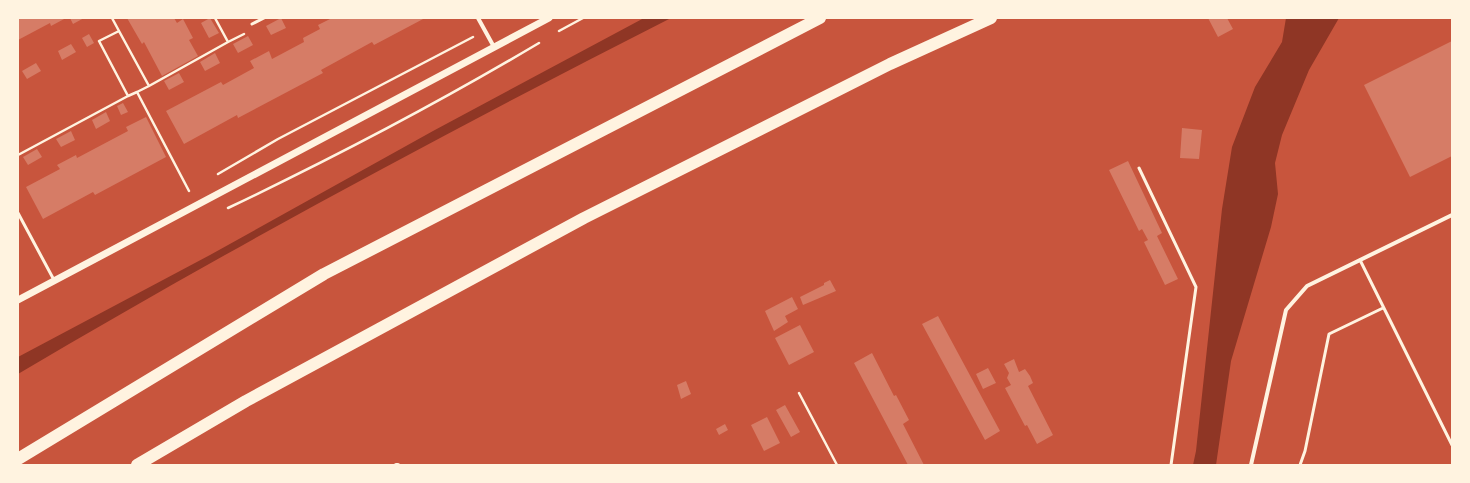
<svg xmlns="http://www.w3.org/2000/svg" width="1470" height="483" viewBox="0 0 1470 483" font-family="'Varela Round',sans-serif">
  <rect width="100%" height="100%" fill="#c8553d"/>
  <path fill="#8f3625" d="M644 18H671C450 130 231 248 18 374V357L210 255 433 131Z
    M1286 18H1339L1309 70 1282 135 1275 163 1278 194 1271 227 1231 361 1216 465H1193L1196 451 1222 209 1232 147 1255 87 1282 42Z"/>
  <path fill="#d67c66" d="M18 18H66L51 26 50 23 18 40Z
    M70 18H84L73 24Z
    M127 18H174L177 23 183 19 193 38 189 40 198 56 162 76 144 42 142 44Z
    M210 18 219 33 209 38 201 23Z
    M281 18 286 28 271 35 266 26Z
    M332 18H425L374 45 372 42 321 70 323 73 238 118 237 115 184 144 166 111 221 82 223 85 254 68 250 61 269 51 272 59 304 42 303 38 320 29 318 25Z
    M1208 18H1227L1233 29 1218 37Z
    M89 34 94 43 87 47 82 38Z
    M248 36 253 45 238 53 233 44Z
    M1452 41V156L1410 177 1364 85Z
    M71 44 76 52 62 60 58 51Z
    M215 53 220 63 205 71 200 62Z
    M36 63 41 71 27 79 22 71Z
    M179 73 184 82 169 90 164 81Z
    M123 103 128 112 121 115 117 106Z
    M106 112 110 121 96 129 92 120Z
    M146 117 166 157 95 195 93 192 43 219 26 187 60 169 57 165 76 155 77 158 128 131 126 127Z
    M1182 128 1202 130 1199 159 1180 158Z
    M71 131 75 140 61 147 56 139Z
    M37 149 42 157 28 165 23 157Z
    M1128 161 1162 233 1157 236 1178 279 1165 285 1144 242 1148 240 1142 229 1139 231 1109 170Z
    M830 280 836 291 803 305 800 297 824 285V283Z
    M792 297 798 309 785 316 788 322 774 331 765 311Z
    M938 316 1000 431 985 440 922 324Z
    M800 325 814 352 789 365 775 338Z
    M872 353 894 396 896 395 909 420 903 424 924 465H908L854 363Z
    M1014 359 1019 372 1025 369 1030 376 1033 383 1028 386 1053 435 1037 444 1027 425 1025 426 1005 388 1011 385 1007 378 1009 373 1004 364Z
    M988 368 996 383 983 389 976 374Z
    M686 381 691 394 681 399 677 385Z
    M785 405 800 432 791 437 776 410Z
    M767 417 780 443 764 451 751 425Z
    M725 424 728 430 719 435 716 429Z"/>
  <g fill="none" stroke-linecap="round" stroke-linejoin="round">
    <path stroke="#fff3e0" stroke-width="2.5" d="M112 18 119 31 99 41 128 96 137 92
      M215 18 228 42 244 34
      M119 31 149 86 137 92 189 191
      M559 31 583 18
      M149 86 228 42
      M18 155 128 96
      M218 174 278 139 473 37
      M228 208C333 158 438 103 539 43
      M799 393 837 465"/>
    <path stroke="#fff3e0" stroke-width="3" d="M252 24 264 18
      M1139 168 1196 287 1171 465
      M18 213 54 280
      M1360 260 1452 445
      M1300 465 1305 451 1329 334 1383 308"/>
    <path stroke="#fff3e0" stroke-width="4" d="M478 18 494 47
      M396 465H398
      M1251 465 1286 310 1307 286 1452 215"/>
    <path stroke="#fff3e0" stroke-width="7" d="M18 300 549 18"/>
    <path stroke="#fff3e0" stroke-width="12" d="M18 459 324 274 820 18
      M137 465 246 401 584 218 890 64 991 18"/>
  </g>
  <rect width="1470" height="483" fill="none" stroke="#fff3e0" stroke-width="38"/>
</svg>
